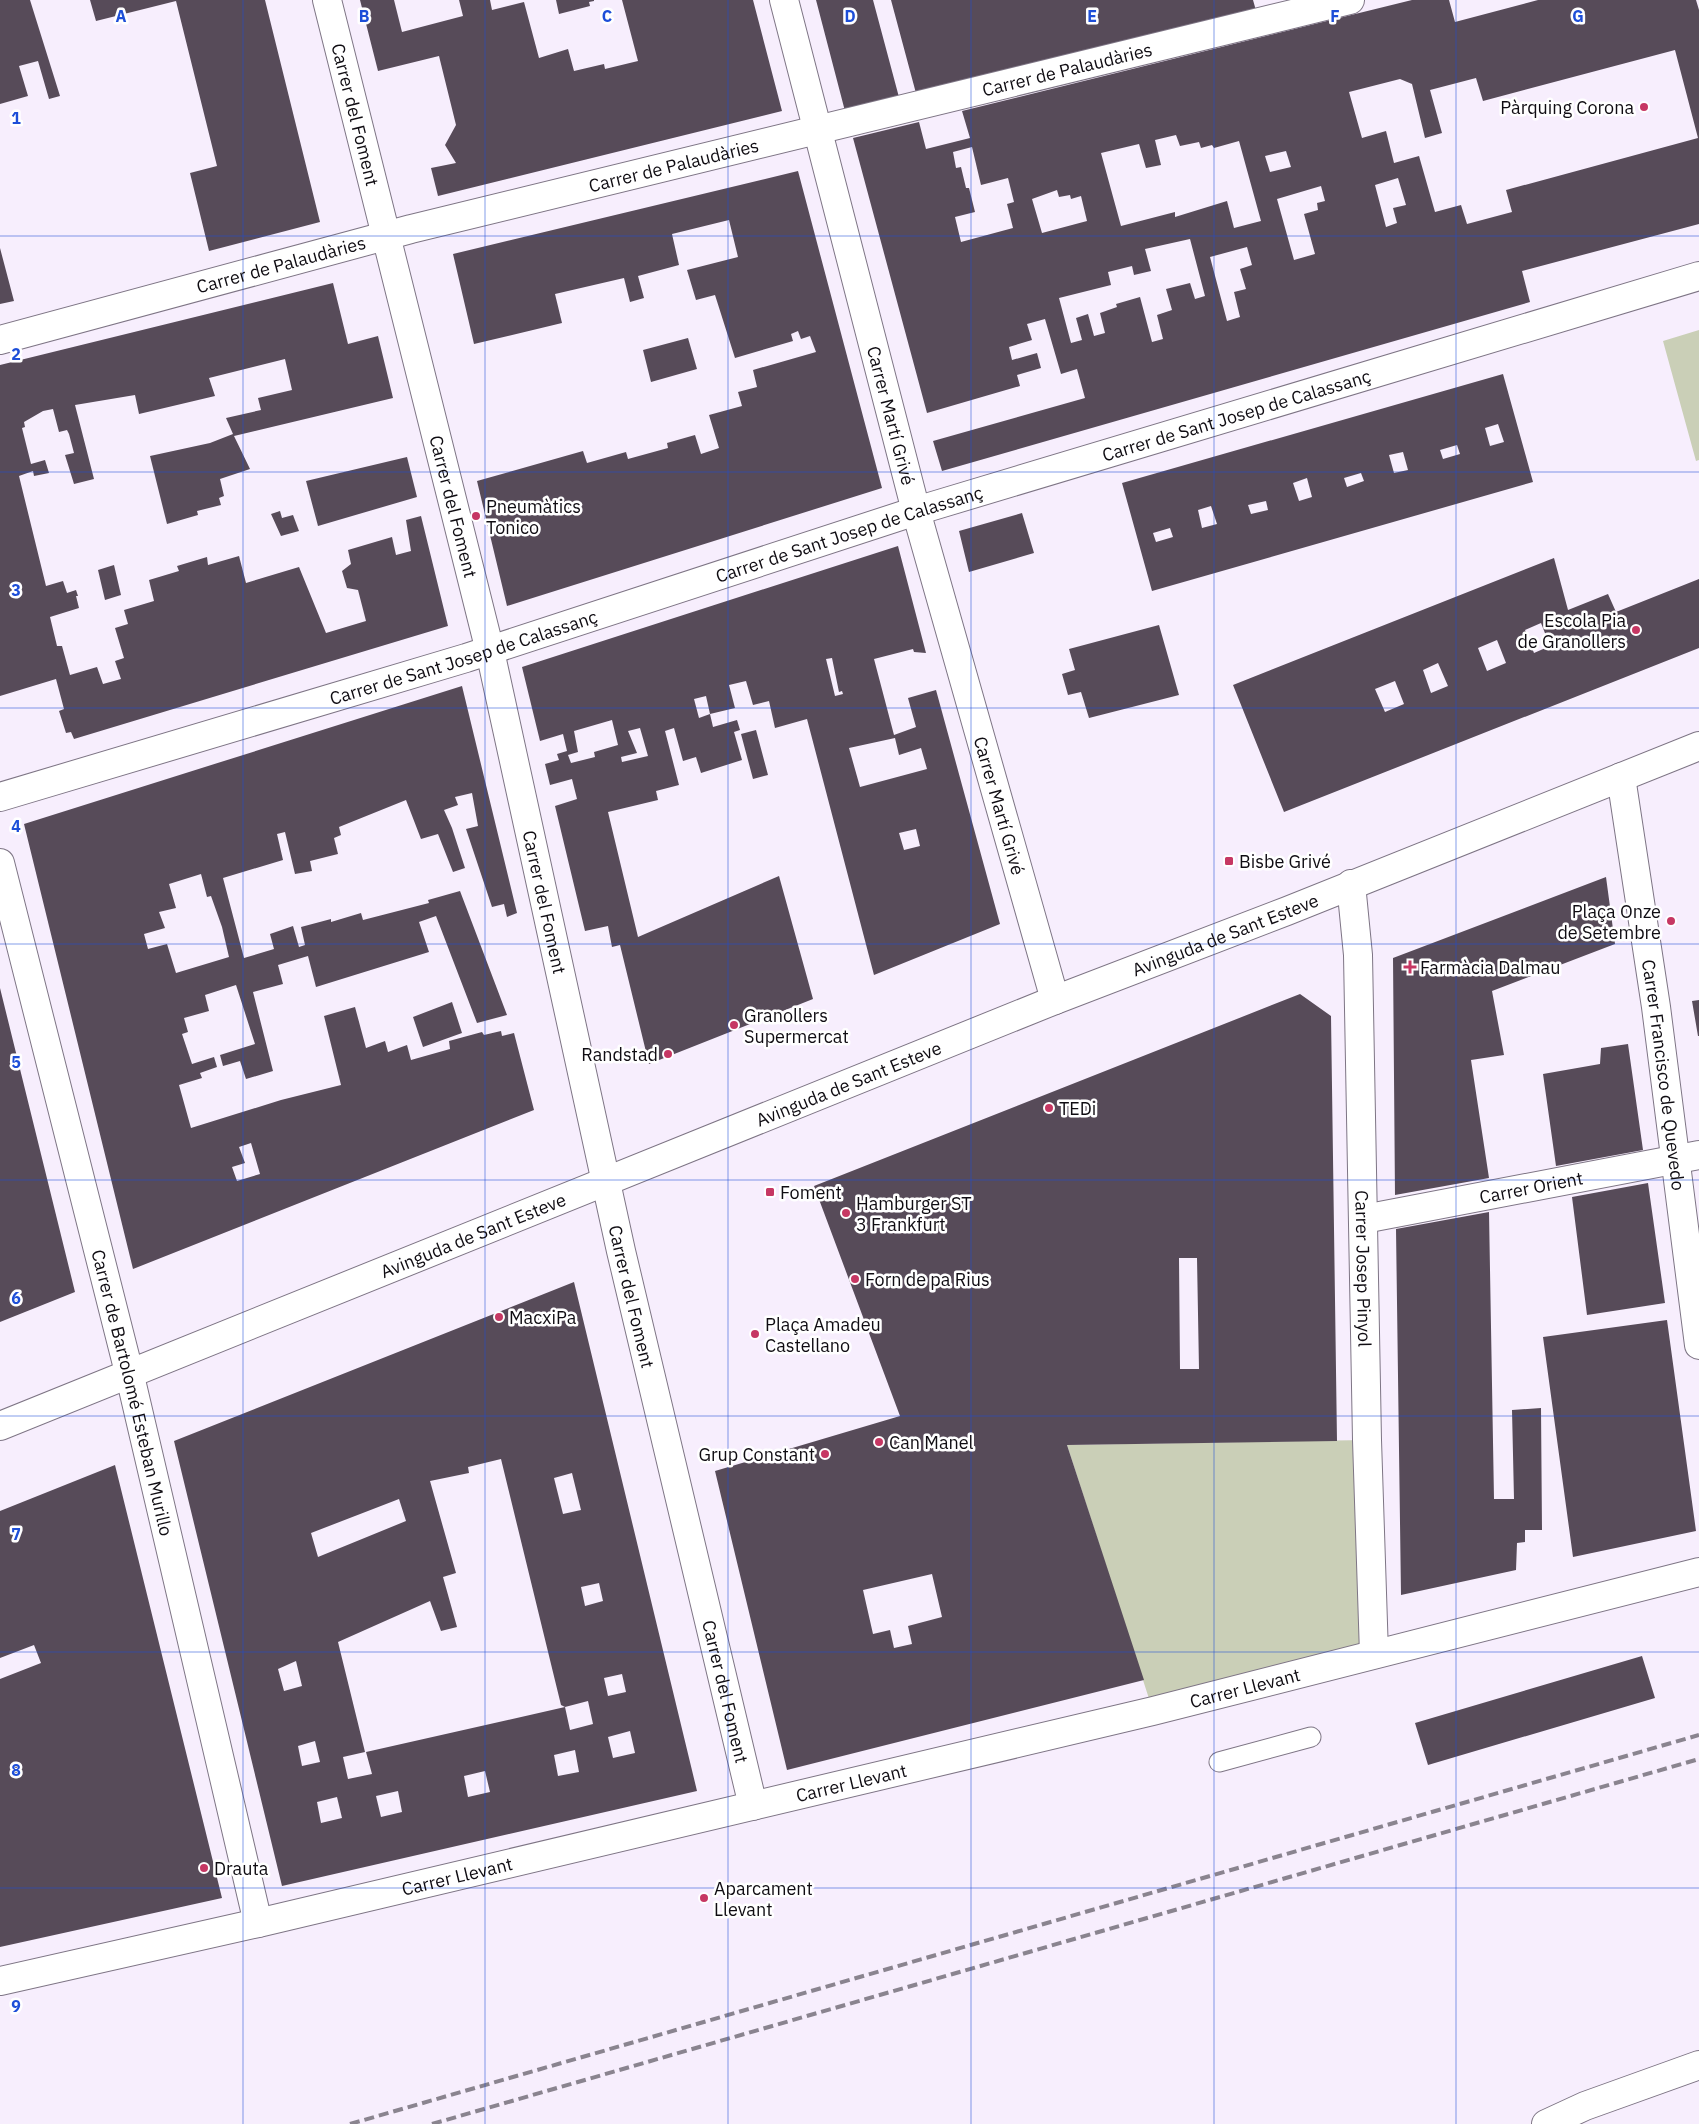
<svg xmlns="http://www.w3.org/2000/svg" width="1699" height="2124" viewBox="0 0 1699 2124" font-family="'IBM Plex Sans',sans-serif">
  <rect width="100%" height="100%" fill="#f7eefd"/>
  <path fill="#cacfb7" d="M1699 330V460L1696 461 1663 341Z
    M1367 1440 1374 1654 1153 1711 1067 1445Z"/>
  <path fill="#574b59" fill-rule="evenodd" d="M0 0H30L60 96 49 99 38 61 19 66 28 96 0 104Z
    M90 0H265L320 222 209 251 190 173 217 166 176 1 96 21Z
    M360 0H394L402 32 463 16 459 0H490L492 10 524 2 539 58 568 49 574 71 604 64 605 69 638 61 622 0H753L782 111 438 196 431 168 456 163 445 145 456 125 439 56 378 71Z
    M556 0H594V1L589 2 590 6 559 14Z
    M816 0H873L900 101 846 115Z
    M891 0H1253L1257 14 917 97Z
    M1412 0H1449L1455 22 1538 0H1696L1699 10V224L1522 271 1530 302 942 471 933 441 1085 398 1077 369 1061 374 1045 319 1027 324 1032 340 1009 347 1012 360 1037 353 1041 368 1017 375 1020 386 927 413 853 138 919 122 926 149 970 138 962 111ZM1675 50 1698 138 1506 190 1512 212 1467 224 1461 205 1435 212 1419 156 1394 163 1386 131 1362 138 1349 92 1400 79 1412 84 1425 138 1442 133 1430 90 1476 78 1483 101ZM1176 135 1180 146 1199 142 1201 148 1212 145 1214 148 1239 141 1261 221 1234 228 1227 201 1175 217V212L1121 226 1101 153 1139 144 1146 168 1161 165 1155 140ZM972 147 981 185 1008 178 1014 202 1007 204 1013 228 961 242 955 217 975 212 969 188H966L961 167 956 168 953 152ZM1286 151 1291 167 1270 172 1265 156ZM1398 178 1406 205 1393 208 1397 223 1386 227 1375 185ZM1321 186 1325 201 1317 203 1318 210 1304 214 1315 254 1294 260 1277 199ZM1057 190 1059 197 1070 195 1071 199 1081 196 1087 221 1042 233 1032 199ZM1190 239 1205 296 1195 299 1190 283 1166 289 1172 310 1157 315 1163 339 1152 342 1140 297 1116 304 1117 307 1100 313 1105 333 1094 336 1088 314 1076 318 1082 340 1071 343 1059 298 1111 285 1108 272 1132 266 1134 275 1151 271 1145 249ZM1247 247 1252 265 1240 269 1246 289 1234 292 1240 317 1227 321 1210 257Z
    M798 171 882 488 507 606 477 481 583 451 587 463 626 452 628 459 668 448 667 443 695 435 701 454 719 448 709 415 742 406 738 392 757 387 753 370 816 352 810 336 801 339 798 331 791 334 793 341 735 358 715 295 696 300 687 270 738 257 729 220 672 234 679 265 638 276 644 298 630 302 624 278 555 294 562 323 474 344 453 254Z
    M0 248 14 301 0 304Z
    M333 283 348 344 378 336 393 398 234 436 250 469 220 479 224 496 219 498 221 505 197 511 198 515 167 524 150 456 210 443 233 434 226 418 261 410 258 398 292 390 285 359 209 378 215 396 139 414 135 395 75 405 94 479 74 484 65 455 74 453 69 434 67 430 59 432 53 409 43 411 24 422 25 427 22 428 31 464 45 460 49 473 34 476 33 471 19 476 46 586 63 581 67 593 76 590 78 596H76L79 608 50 617 57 646H62L70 675 97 667 103 684 121 679 115 661 124 658 115 628 128 624 124 610 154 601 149 580 179 571 177 566 207 557 208 565 239 556 246 583 299 567 326 633 366 621 358 590 347 588 342 571 351 564 348 550 392 537 396 555 411 551 406 520 421 516 448 626 74 739 71 732 66 733 59 711 64 709 56 679 0 696V365Z
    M688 338 697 369 651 382 643 350Z
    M1503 374 1533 482 1152 591 1122 483ZM1498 424 1504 442 1490 446 1485 428ZM1457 445 1460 454 1443 459 1440 450ZM1403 452 1408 470 1394 473 1389 455ZM1361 473 1364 481 1347 487 1344 478ZM1307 478 1312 497 1299 501 1293 483ZM1266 501 1268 510 1251 514 1248 505ZM1211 506 1217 524 1202 528 1198 510ZM1170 528 1173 537 1156 542 1153 533Z
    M407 457 417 497 318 526 306 481Z
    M280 511 282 518 293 515 299 531 281 536 271 514Z
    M1022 513 1034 553 969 572 959 531Z
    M898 546 926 653 914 652 913 649 874 659 894 735 916 727 908 698 936 690 1000 924 874 975 807 719 775 728 769 701 753 705 746 681 729 685 735 708 710 714 706 696 694 699 699 718 710 714 713 727 737 720 740 730 734 732 742 760 701 773 696 757 683 761 674 728 665 731 679 785 656 791 658 800 608 812 638 937 779 876 813 999 649 1064 620 945 612 947 608 926 585 931 555 806 577 799 572 779 550 785 545 764 559 760 557 754 567 751 563 734 540 741 522 667ZM832 658 839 692 842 691 843 694 835 696 826 659ZM612 720 618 745 594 752 595 757 571 763 568 755 578 752 574 731ZM640 728 648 756 622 762 621 757 637 753 628 731ZM895 738 899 755 921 748 927 769 860 787 849 748ZM916 829 920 846 904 850 899 833Z
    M1554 558 1568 610 1608 594 1616 612 1699 579V648L1284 812 1233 685ZM1541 623 1550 646 1534 653 1525 630ZM1497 640 1506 663 1487 671 1478 648ZM1438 663 1448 686 1431 693 1423 670ZM1395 681 1404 704 1385 712 1375 689Z
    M114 565 121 595 105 600 98 570Z
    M1159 625 1179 695 1089 718 1081 692 1068 695 1062 674 1075 670 1069 649Z
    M462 686 517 913 507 917 504 904 492 907 466 829 478 826 472 793 455 797 458 805 444 810 452 828 465 868 453 872 438 834 421 839 406 800 339 827 341 835 334 838 338 854 310 861 312 871 295 874 285 832 277 834 283 860 223 878 244 958 274 949 270 934 293 926 299 947 305 945 301 927 331 919V922L361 913 363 920 429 903 428 900 460 891 507 1015 477 1023 436 916 419 922 429 952 316 987 308 956 278 965 283 984 253 992 273 1071 246 1079 240 1061 223 1066 220 1055 255 1044 236 985 205 995 209 1011 184 1018 188 1032 182 1034 192 1064 214 1057 217 1067 200 1073 202 1078 179 1085 191 1128 281 1100 341 1085 324 1016 355 1007 366 1048 385 1041 388 1052 407 1045 411 1060 450 1049 449 1041 482 1032 484 1035 501 1031 502 1036 514 1033 534 1110 133 1269 24 824ZM201 874 207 897 211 896 222 927 229 957 176 973 167 944 148 949 144 934 165 928 159 912 176 908 169 884ZM251 1143 260 1174 237 1181 232 1167 245 1163 239 1147Z
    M756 730 768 775 753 779 741 734Z
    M1606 877 1615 944 1492 991 1504 1055 1471 1060 1489 1178 1395 1195 1393 958Z
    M0 988 75 1292 0 1322Z
    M1300 994 1331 1016 1337 1441 1067 1445 1144 1680 787 1770 715 1471 900 1416 814 1186ZM1179 1258H1197L1199 1369H1180ZM932 1574 942 1617 908 1626 912 1644 894 1648 890 1630 873 1634 863 1590Z
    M1699 1000V1036H1698L1692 1001Z
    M452 1002 462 1033 423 1047 413 1017Z
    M1628 1044 1643 1150 1556 1166 1543 1074 1600 1064 1601 1048Z
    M1648 1183 1665 1303 1587 1315 1572 1197Z
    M1489 1212 1494 1499H1514L1512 1410 1541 1408 1542 1530H1525V1542L1517 1543 1516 1570 1401 1595 1396 1229Z
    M574 1282 697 1791 282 1886 174 1441ZM501 1459 561 1705 565 1707 366 1752 372 1774 348 1779 343 1757 365 1752 338 1642 430 1601 441 1631 457 1627 443 1577 456 1573 430 1481 469 1473 468 1467ZM572 1473 581 1510 563 1514 554 1478ZM399 1499 406 1521 318 1557 311 1533ZM599 1583 603 1601 585 1606 581 1587ZM296 1661 302 1686 284 1691 278 1669ZM622 1674 626 1692 608 1696 604 1678ZM588 1701 593 1724 570 1730 565 1707ZM630 1731 635 1753 613 1758 608 1737ZM315 1741 320 1762 302 1766 298 1746ZM575 1750 579 1772 558 1776 554 1755ZM485 1771 490 1792 468 1797 464 1776ZM398 1791 402 1812 381 1817 376 1796ZM337 1797 342 1818 321 1823 317 1802Z
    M1667 1320 1696 1531 1573 1557 1543 1337Z
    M115 1465 222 1898 0 1947V1679L41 1663 34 1645 0 1658V1511Z
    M1642 1656 1655 1698 1428 1765 1415 1723Z"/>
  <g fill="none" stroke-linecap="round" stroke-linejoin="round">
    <defs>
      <path id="lane" d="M1219 1762 1311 1737"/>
      <g id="street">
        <path id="s1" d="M327 0 490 651 621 1251 753 1806"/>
        <path id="s2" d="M784 0 916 511 1055 1000"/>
        <path id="s3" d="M0 340 411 229 1350 0"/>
        <path id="s4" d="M1621 777 1656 1007 1699 1345"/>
        <path id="s5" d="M0 797 466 658 916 511 1699 276"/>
        <path id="s6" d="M0 863 130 1376 258 1923"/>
        <path id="s7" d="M1351 884 1358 955 1367 1440 1374 1654"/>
        <path id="s8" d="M1364 1219 1699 1155"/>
        <path id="s9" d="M0 1981 258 1923 1153 1711 1699 1572"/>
        <path d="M1546 2124 1585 2106 1699 2065"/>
      </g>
      <g id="secondary">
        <path id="s10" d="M0 1426 1055 1000 1287 911 1699 746"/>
      </g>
    </defs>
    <use href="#lane" stroke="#7e7585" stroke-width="21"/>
    <use href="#street" stroke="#7e7585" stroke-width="30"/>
    <use href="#secondary" stroke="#7e7585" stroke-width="30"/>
    <use href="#lane" stroke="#fff" stroke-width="19"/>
    <use href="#street" stroke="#fff" stroke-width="28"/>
    <use href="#secondary" stroke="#fff" stroke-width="28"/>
    <path stroke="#8a848f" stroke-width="4" stroke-dasharray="10 5" stroke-linecap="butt" d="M350 2124 1699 1735
      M432 2124 1699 1759"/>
  </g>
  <path fill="none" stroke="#1d4ed8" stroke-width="1" stroke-opacity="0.55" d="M243 0V2124M485 0V2124M728 0V2124M971 0V2124M1214 0V2124M1456 0V2124M0 236H1699M0 472H1699M0 708H1699M0 944H1699M0 1180H1699M0 1416H1699M0 1652H1699M0 1888H1699"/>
  <g fill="#c63763" stroke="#fff" stroke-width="2">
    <circle cx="1644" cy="107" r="5"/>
    <circle cx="476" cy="516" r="5"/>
    <circle cx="1636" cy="630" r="5"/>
    <rect x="1224" y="856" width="10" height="10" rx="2.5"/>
    <circle cx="1671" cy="921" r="5"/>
    <path d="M1407.5 959.5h5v5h5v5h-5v5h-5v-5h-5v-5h5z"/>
    <circle cx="734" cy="1025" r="5"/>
    <circle cx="668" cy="1054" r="5"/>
    <circle cx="1049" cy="1108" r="5"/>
    <rect x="765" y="1187" width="10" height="10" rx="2.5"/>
    <circle cx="846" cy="1213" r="5"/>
    <circle cx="855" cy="1279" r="5"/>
    <circle cx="499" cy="1317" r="5"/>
    <circle cx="755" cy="1334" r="5"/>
    <circle cx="879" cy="1442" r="5"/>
    <circle cx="825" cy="1454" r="5"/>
    <circle cx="204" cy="1868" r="5"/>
    <circle cx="704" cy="1898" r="5"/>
  </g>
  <g text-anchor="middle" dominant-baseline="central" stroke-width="5" stroke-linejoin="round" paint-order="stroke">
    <g font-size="18" fill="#0f0c12" stroke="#fff">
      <text stroke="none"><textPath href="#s3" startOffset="1101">Carrer de Palaudàries</textPath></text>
      <text stroke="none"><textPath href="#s1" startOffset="118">Carrer del Foment</textPath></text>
      <text stroke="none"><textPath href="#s3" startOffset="696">Carrer de Palaudàries</textPath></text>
      <text stroke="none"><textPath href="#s3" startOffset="291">Carrer de Palaudàries</textPath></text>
      <text stroke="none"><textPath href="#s5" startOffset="1294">Carrer de Sant Josep de Calassanç</textPath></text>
      <text stroke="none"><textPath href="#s2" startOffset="429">Carrer Martí Grivé</textPath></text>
      <text stroke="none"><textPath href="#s1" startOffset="522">Carrer del Foment</textPath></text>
      <text stroke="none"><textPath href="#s5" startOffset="889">Carrer de Sant Josep de Calassanç</textPath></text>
      <text stroke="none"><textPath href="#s5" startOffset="484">Carrer de Sant Josep de Calassanç</textPath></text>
      <text stroke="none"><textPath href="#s2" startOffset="834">Carrer Martí Grivé</textPath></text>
      <text stroke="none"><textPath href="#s1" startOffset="928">Carrer del Foment</textPath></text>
      <text stroke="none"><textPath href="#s10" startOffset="1320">Avinguda de Sant Esteve</textPath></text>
      <text stroke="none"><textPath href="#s4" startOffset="301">Carrer Francisco de Quevedo</textPath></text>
      <text stroke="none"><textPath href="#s10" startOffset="915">Avinguda de Sant Esteve</textPath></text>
      <text stroke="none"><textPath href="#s8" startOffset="170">Carrer Orient</textPath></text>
      <text stroke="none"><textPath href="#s10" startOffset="510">Avinguda de Sant Esteve</textPath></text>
      <text stroke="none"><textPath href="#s7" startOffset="385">Carrer Josep Pinyol</textPath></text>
      <text stroke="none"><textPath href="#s1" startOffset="1332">Carrer del Foment</textPath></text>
      <text stroke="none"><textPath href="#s6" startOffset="546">Carrer de Bartolomé Esteban Murillo</textPath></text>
      <text stroke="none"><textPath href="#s9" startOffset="1279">Carrer Llevant</textPath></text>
      <text stroke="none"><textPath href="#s1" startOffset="1738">Carrer del Foment</textPath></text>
      <text stroke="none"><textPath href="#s9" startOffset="874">Carrer Llevant</textPath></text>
      <text stroke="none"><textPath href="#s9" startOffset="469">Carrer Llevant</textPath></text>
    </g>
    <g font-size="18" fill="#0f0c12" stroke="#fff" text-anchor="start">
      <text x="1634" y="107" text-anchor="end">Pàrquing Corona</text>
      <text x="486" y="506">Pneumàtics<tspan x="486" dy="21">Tonico</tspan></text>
      <text x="1626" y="620" text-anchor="end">Escola Pia<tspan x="1626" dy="21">de Granollers</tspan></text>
      <text x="1239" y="861">Bisbe Grivé</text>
      <text x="1661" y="911" text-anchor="end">Plaça Onze<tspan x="1661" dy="21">de Setembre</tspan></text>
      <text x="1420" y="967">Farmàcia Dalmau</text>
      <text x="744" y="1015">Granollers<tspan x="744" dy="21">Supermercat</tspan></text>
      <text x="658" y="1054" text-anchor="end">Randstad</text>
      <text x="1059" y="1108">TEDi</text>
      <text x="780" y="1192">Foment</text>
      <text x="856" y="1203">Hamburger ST<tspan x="856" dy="21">3 Frankfurt</tspan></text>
      <text x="865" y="1279">Forn de pa Rius</text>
      <text x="509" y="1317">MacxiPa</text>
      <text x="765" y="1324">Plaça Amadeu<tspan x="765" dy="21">Castellano</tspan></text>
      <text x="889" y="1442">Can Manel</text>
      <text x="815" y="1454" text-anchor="end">Grup Constant</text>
      <text x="214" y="1868">Drauta</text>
      <text x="714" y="1888">Aparcament<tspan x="714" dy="21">Llevant</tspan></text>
    </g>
  </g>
  <g font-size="16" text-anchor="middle" font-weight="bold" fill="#1d4ed8" stroke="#fff" stroke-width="5" stroke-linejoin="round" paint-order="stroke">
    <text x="121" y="22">A</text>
    <text x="364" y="22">B</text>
    <text x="607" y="22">C</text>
    <text x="850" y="22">D</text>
    <text x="1092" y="22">E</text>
    <text x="1335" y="22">F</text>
    <text x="1578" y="22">G</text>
    <text x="16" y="124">1</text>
    <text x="16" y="360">2</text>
    <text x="16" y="596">3</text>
    <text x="16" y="832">4</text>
    <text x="16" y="1068">5</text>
    <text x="16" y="1304">6</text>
    <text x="16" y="1540">7</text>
    <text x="16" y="1776">8</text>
    <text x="16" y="2012">9</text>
  </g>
</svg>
